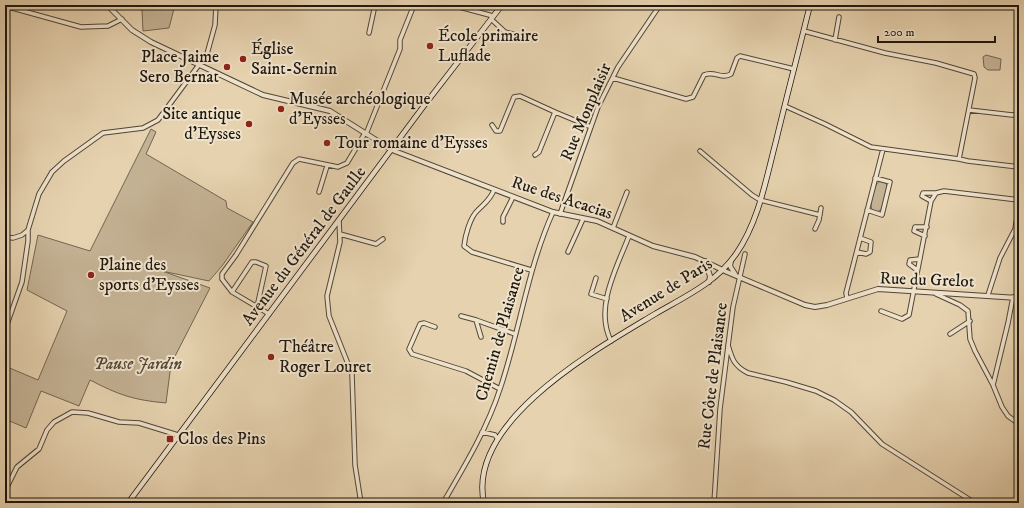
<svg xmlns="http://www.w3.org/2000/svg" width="1024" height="508" viewBox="0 0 1024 508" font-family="'IM FELL DW Pica',serif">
  <rect width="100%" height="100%" fill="#e6d2af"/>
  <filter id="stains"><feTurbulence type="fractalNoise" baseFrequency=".005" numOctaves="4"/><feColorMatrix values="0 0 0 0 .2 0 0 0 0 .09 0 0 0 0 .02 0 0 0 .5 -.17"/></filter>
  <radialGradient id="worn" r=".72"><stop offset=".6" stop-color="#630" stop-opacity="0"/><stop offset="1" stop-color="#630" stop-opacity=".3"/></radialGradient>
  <path fill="#c4b294" stroke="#726552" d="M133 5H175L169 28 143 31 142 10Z
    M986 55 1001 59 1000 70H988L984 67 983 57Z
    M151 129 156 132 146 154 226 201 227 208 253 222 222 266 209 281 162 271 210 288 171 364 166 403C133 400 119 395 90 380L79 406 41 391 26 428 5 419V366L38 380 67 311 27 290 38 235 90 251Z
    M880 181 885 182 888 187 882 209 877 212 872 210C869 203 873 185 880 181Z"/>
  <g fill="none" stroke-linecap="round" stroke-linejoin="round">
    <defs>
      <path id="minor" d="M452 5 493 16
        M5 6 81 27 108 26 122 19
        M491 19 505 32 533 39
        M804 31 885 53 936 63 974 74 975 78 959 159 968 161 1019 167
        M369 33 375 5
        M835 40 839 17
        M613 78 686 99 693 97 704 75C714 70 722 80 731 74L737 58 740 56 794 69
        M785 106 825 124 871 147 959 159
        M969 110 1012 115 1019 114
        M492 125 496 131H500L514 97 520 96 555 112
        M366 134 400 49V40L414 5
        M700 151 752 195 760 200 820 215
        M535 155 539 152 555 112 591 127
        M494 190C490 200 485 203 478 210 470 217 465 236 464 246L472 252 531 270
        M319 192 327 166
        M931 201 922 196 923 193H936
        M867 210 882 215 890 182 875 178
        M560 214 598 107 618 67 660 5
        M339 220 340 242 327 296 329 316 352 374 355 465 361 503
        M503 222V217L513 197
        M613 228 627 192
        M815 229 819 220 821 208
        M340 234 376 244 383 239
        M925 236 914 231 915 227H927
        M5 237 13 238 22 235 28 230 39 194 52 172 64 161 103 133 143 128 158 120 207 54 215 25 216 5
        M568 252 583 219
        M857 252 866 254 870 252 871 242 860 238
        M917 270 909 264 910 260 920 259
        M596 278 591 294 607 299
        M232 292 252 262H256L266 266 257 307
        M936 294 960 305 968 311 970 339 975 351 993 385 1002 407 1008 416 1019 424
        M988 295 1000 258 1015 229 1019 206
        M847 298 846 293 883 149
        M881 311 902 319 909 315 931 201 936 193 944 191 1019 200
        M269 314 232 292 222 279V274L236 255 293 163 299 159 338 167 347 163 365 133
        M461 316 476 320
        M435 327 424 323 420 324 409 349 412 354 466 371 500 389
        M5 330 22 282 28 241V230
        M950 334 970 321
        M481 337 476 320 515 334
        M611 341C594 308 617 267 629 236
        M728 345C732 359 734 366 748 373L786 382 816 391 834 400 851 412 882 444 975 503
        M993 385 1008 323 1013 297
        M482 432 495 435 497 438
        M5 491 17 467 39 449 47 430 54 422 72 412 88 413 119 422 139 423 178 435
        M5 496 10 503
        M443 503C464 467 487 429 500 389 520 330 527 270 553 212
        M714 503 720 409 733 307 745 254"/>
      <path id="tertiary" d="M107 5 132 30 151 42 263 95 330 111 392 150 553 212 597 221 653 246 695 257 727 272 805 305 815 307 827 305 878 289 1019 298
        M705 261 710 276 709 282
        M731 261 730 266 735 274"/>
      <path id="secondary" d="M128 503 423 107 502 5
        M484 503C466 421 597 349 655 314 684 297 716 283 736 254 759 221 766 179 776 141 787 95 799 50 810 5"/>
    </defs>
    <use href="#minor" stroke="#514637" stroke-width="5.5"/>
    <use href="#tertiary" stroke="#514637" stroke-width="6"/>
    <use href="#secondary" stroke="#1f180f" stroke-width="6"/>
    <use href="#minor" stroke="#efe2cb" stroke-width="3.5"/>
    <use href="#tertiary" stroke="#efe2cb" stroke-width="4"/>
    <use href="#secondary" stroke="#efe2cb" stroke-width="4.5"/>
  </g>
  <g fill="#8f2418" stroke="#efe2cb" stroke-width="1.5">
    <circle cx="430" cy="46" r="4"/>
    <circle cx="243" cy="59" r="4"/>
    <circle cx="227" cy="67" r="4"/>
    <circle cx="281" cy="109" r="4"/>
    <circle cx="249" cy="124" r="4"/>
    <circle cx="327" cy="143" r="4"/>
    <circle cx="91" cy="275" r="4"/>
    <circle cx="271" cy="357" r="4"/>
    <rect x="166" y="435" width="8" height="8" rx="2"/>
  </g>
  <g text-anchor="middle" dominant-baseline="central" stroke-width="4" stroke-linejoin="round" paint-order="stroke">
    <g font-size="17" fill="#1f180f" stroke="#efe2cb" text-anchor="start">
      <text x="438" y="36">École primaire<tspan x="438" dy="20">Luflade</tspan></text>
      <text x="251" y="49">Église<tspan x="251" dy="20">Saint-Sernin</tspan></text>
      <text x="219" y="57" text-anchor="end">Place Jaime<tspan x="219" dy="20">Sero Bernat</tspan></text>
      <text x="289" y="99">Musée archéologique<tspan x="289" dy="20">d'Eysses</tspan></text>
      <text x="241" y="114" text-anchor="end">Site antique<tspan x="241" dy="20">d'Eysses</tspan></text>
      <text x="335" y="143">Tour romaine d'Eysses</text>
      <text x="99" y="265">Plaine des<tspan x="99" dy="20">sports d'Eysses</tspan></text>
      <text x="279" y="347">Théâtre<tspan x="279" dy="20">Roger Louret</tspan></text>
      <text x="178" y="439">Clos des Pins</text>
    </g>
    <g font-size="17" fill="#1f180f" stroke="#efe2cb">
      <text transform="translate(586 112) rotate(-67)">Rue Monplaisir</text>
      <text transform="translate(562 198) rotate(18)">Rue des Acacias</text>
      <text transform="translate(304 246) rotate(-53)">Avenue du Général de Gaulle</text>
      <text transform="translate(927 280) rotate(2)">Rue du Grelot</text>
      <text transform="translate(666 290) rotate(-32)">Avenue de Paris</text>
      <text transform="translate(500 334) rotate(-74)">Chemin de Plaisance</text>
      <text transform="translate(713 376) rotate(-83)">Rue Côte de Plaisance</text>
    </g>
    <g font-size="17" font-style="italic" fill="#514637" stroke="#efe2cb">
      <text x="138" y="364">Pause Jardin</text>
    </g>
  </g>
  <rect width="1024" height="508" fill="none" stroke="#e6d2af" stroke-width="20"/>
  <rect x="6" y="6" width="1012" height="496" fill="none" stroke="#1f180f" stroke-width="2"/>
  <rect x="10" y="10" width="1004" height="488" fill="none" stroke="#1f180f"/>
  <path d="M878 36v6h117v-6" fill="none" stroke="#1f180f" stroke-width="2"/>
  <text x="884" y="36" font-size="12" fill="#1f180f" stroke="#efe2cb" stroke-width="3" paint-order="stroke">200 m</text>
  <rect width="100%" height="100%" filter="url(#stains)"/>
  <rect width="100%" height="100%" fill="url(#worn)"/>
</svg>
